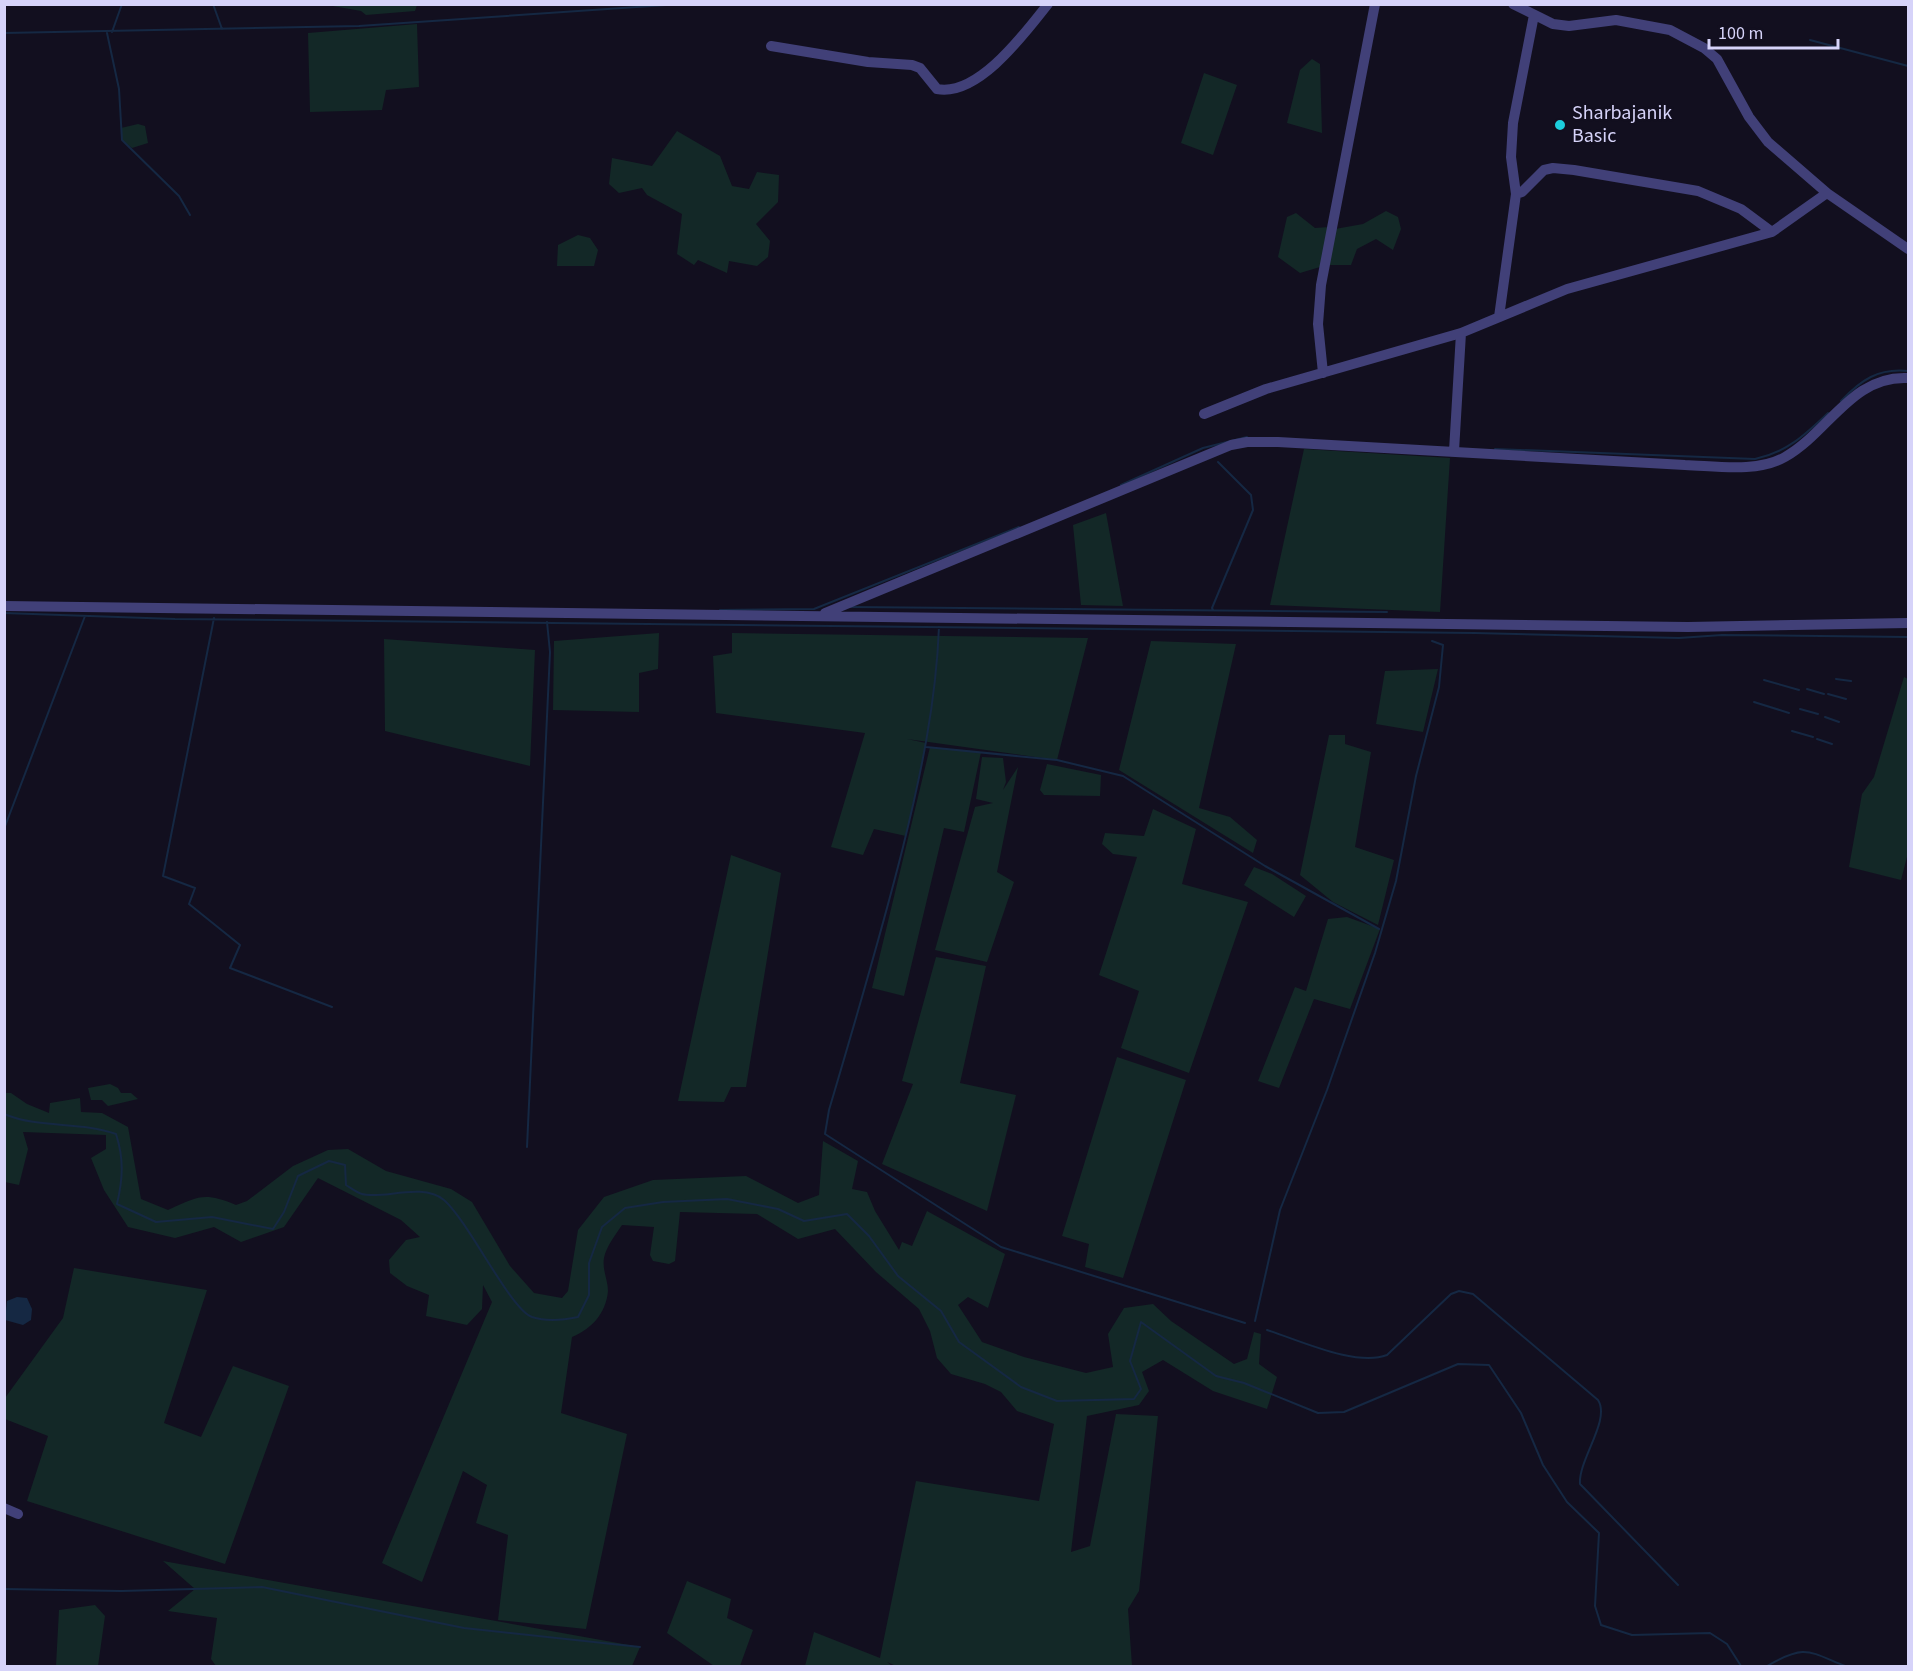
<svg xmlns="http://www.w3.org/2000/svg" width="1913" height="1671" viewBox="0 0 1913 1671" font-family="'Source Sans 3',sans-serif">
  <rect width="100%" height="100%" fill="#120f1f"/>
  <path fill="#132827" d="M327 5H417L415 11 366 15 361 11Z
    M417 24 419 87 386 90 382 110 310 112 308 33Z
    M1312 59 1320 64 1322 133 1287 123 1300 70Z
    M1204 73 1237 85 1213 155 1181 143Z
    M138 124 145 126 148 143 132 148 122 140 121 128Z
    M677 131 720 156 732 186 749 189 757 172 779 175 778 202 756 224 770 241 768 257 757 266 729 261 727 273 698 260 694 265 677 254 682 214 647 195 642 188 619 193 609 184 612 158 652 166Z
    M1386 211 1398 217 1401 229 1393 250 1376 239 1357 249 1351 265H1328L1335 229 1363 224Z
    M1296 213 1315 228 1329 227 1320 267 1300 273 1278 257 1287 217Z
    M578 235 590 238 598 250 594 266H557L558 245Z
    M1304 449 1450 458 1440 612 1270 605Z
    M1106 513 1123 606 1081 605 1073 525Z
    M659 633 658 669 639 673V712L553 710 554 641Z
    M732 633 1088 638 1057 760 907 739 926 743 906 836 874 829 863 855 831 847 865 733 716 713 713 656 732 653Z
    M384 639 535 650 530 766 385 731Z
    M1151 641 1236 644 1199 808 1230 817 1257 840 1253 853 1119 770Z
    M1438 669 1423 732 1376 724 1385 671Z
    M1904 677 1908 679V853L1901 880 1849 867 1862 794 1874 777Z
    M1329 735H1345V744L1371 752 1355 847 1394 860 1378 925 1333 902 1300 875Z
    M930 747 981 752 964 832 944 828 904 996 872 988Z
    M982 757 1003 758 1006 782 1003 790 1018 767 997 872 1014 882 987 962 935 950 975 807 993 803 976 799Z
    M1047 764 1101 775 1100 796 1044 795 1040 790Z
    M1153 809 1196 829 1182 884 1248 902 1189 1073 1121 1048 1139 991 1099 975 1137 857 1113 854 1102 844 1105 833 1144 836Z
    M731 855 781 873 746 1087H731L724 1102 678 1101Z
    M1254 867 1272 874 1306 896 1294 917 1244 885Z
    M1347 917 1380 929 1350 1009 1314 999 1279 1088 1258 1081 1295 987 1306 991 1328 919Z
    M936 957 986 966 960 1083 1016 1095 987 1211 882 1164 913 1084 902 1081Z
    M1117 1057 1186 1080 1123 1278 1085 1267 1089 1244 1062 1236Z
    M110 1084 118 1088 121 1093H131L138 1099 108 1106 102 1100H91L88 1088Z
    M5 1093H11L27 1104 49 1113 50 1103 80 1098 81 1112 102 1113 128 1127 141 1199 168 1210C199 1196 204 1192 236 1205L247 1201 293 1166 328 1150 348 1149 386 1171 451 1189 472 1202 510 1266 534 1293 562 1298 568 1291 578 1230 604 1197 653 1180 746 1176 798 1203 819 1195 823 1141 858 1161 852 1189 867 1192 875 1211 899 1250 902 1242 912 1246 927 1211 1005 1254 988 1308 968 1297 958 1305 982 1342 1024 1357 1086 1373 1113 1367 1108 1334 1124 1308 1153 1304 1171 1321 1234 1364 1247 1359 1254 1332 1261 1334 1259 1364 1277 1377 1267 1409 1213 1391 1163 1360 1142 1372 1149 1391 1139 1405 1087 1416 1071 1552 1090 1546 1116 1414 1158 1416 1139 1591 1128 1609 1132 1666H896L887 1662 892 1666H805L814 1632 880 1658 916 1481 1039 1501 1054 1424 1017 1411 1001 1392 985 1384 951 1374 937 1358 930 1331 919 1309 876 1272 835 1229 798 1239 757 1214 680 1212 675 1261 669 1264 653 1261 650 1255 654 1227 622 1225C616 1234 606 1247 604 1258 602 1270 608 1280 608 1291 606 1314 591 1329 572 1337L561 1413 627 1434 586 1629 498 1620 508 1535 476 1523 487 1485 463 1471 422 1582 382 1563 492 1302 483 1285 482 1309 467 1325 426 1316 429 1295 407 1286 390 1273 389 1260 406 1240 420 1237 401 1220 318 1178 284 1227 241 1242 214 1227 175 1238 128 1227 104 1190 91 1158 106 1149V1135L23 1132 28 1149 19 1185 5 1182Z
    M74 1268 207 1290 164 1423 201 1437 233 1366 289 1386 225 1564 27 1501 48 1436 5 1419V1398L63 1318Z
    M163 1561 640 1647 632 1666H216L211 1659 217 1618 168 1611 195 1589Z
    M687 1581 731 1599 727 1618 753 1630 740 1666H714L667 1633Z
    M95 1605 105 1616 98 1666H56L59 1610Z"/>
  <path fill="#152843" d="M17 1297 27 1298 32 1309 31 1320 23 1325 5 1320 7 1301Z"/>
  <g fill="none" stroke-linecap="round" stroke-linejoin="round">
    <path stroke="#152843" stroke-width="2" d="M213 4 222 29
      M112 32 122 4
      M4 33 359 26 681 4
      M107 33 119 89 122 140 179 196 190 215
      M1810 40 1908 66
      M1841 401C1861 380 1878 368 1908 371
      M1495 449 1755 459C1787 452 1805 435 1828 413
      M1121 485 1203 448 1247 437
      M851 607 1387 612
      M720 610 814 609 1019 527
      M1213 610 1212 608 1253 510 1251 495 1218 462
      M4 613 175 619 1475 633 1679 638 1722 635 1908 637
      M214 618 163 876 195 888 189 904 240 945 230 968 332 1007
      M939 627C936 703 921 774 903 847 881 935 855 1022 829 1110L825 1134 1001 1247 1245 1323
      M1836 679 1851 681
      M1764 680 1799 690
      M1807 689 1824 694
      M1828 694 1846 699
      M1754 702 1789 713
      M1800 709 1818 714
      M1825 717 1839 722
      M1792 731 1813 737
      M1817 739 1832 744
      M926 747 1057 760 1123 776 1265 866 1379 929
      M4 829 85 616
      M4 1114C40 1129 80 1121 116 1134 124 1159 123 1178 117 1204L156 1222 212 1217 273 1229 284 1212 298 1176 329 1161 345 1165 346 1185C351 1188 357 1193 362 1194 382 1200 422 1182 444 1200 469 1222 510 1309 532 1317 547 1322 564 1320 578 1317L589 1295V1263L602 1227 625 1208 663 1202 727 1199 778 1209 804 1221 847 1214 869 1236 898 1276 941 1311 959 1342 1021 1387 1057 1401 1134 1399 1141 1389 1130 1361 1141 1322 1216 1376 1244 1383 1318 1413 1344 1412 1458 1364 1489 1365 1521 1413 1543 1465 1567 1502 1599 1533 1595 1606 1601 1625 1632 1635 1710 1633 1727 1644 1741 1666
      M527 1147 550 652 547 622
      M1255 1321 1280 1210 1327 1090 1375 953 1396 881 1416 776 1439 687 1443 645 1432 641
      M1267 1330C1299 1340 1356 1367 1387 1355L1451 1294 1459 1291 1473 1294 1598 1400C1611 1420 1578 1460 1580 1484L1678 1585
      M4 1589 121 1591 262 1587 464 1628 640 1647
      M1767 1666C1805 1644 1808 1651 1845 1666"/>
    <path stroke="#414078" stroke-width="10" d="M1513 4 1553 24 1569 26 1616 20 1670 30 1704 48 1717 59 1749 117 1768 142 1827 193
      M771 46 868 62 912 65 920 68 937 89C978 97 1025 33 1048 4
      M1516 194 1522 192 1544 170 1553 168 1574 170 1698 191 1741 209 1772 232
      M1499 317 1516 194 1511 157 1513 123 1534 15
      M1323 373 1318 324 1321 285 1375 4
      M1204 414 1266 389 1461 333 1567 289 1772 232 1827 193 1908 249
      M1454 451 1461 333
      M4 606 1688 627 1908 623
      M825 613 1231 445 1247 442H1278L1685 465C1716 466 1757 473 1785 457 1829 432 1852 375 1908 378
      M4 1508 18 1514"/>
  </g>
  <circle fill="#1ccddc" stroke="#120f1f" stroke-width="2" cx="1560" cy="125" r="6"/>
  <g text-anchor="middle" dominant-baseline="central" stroke-width="4.5" stroke-linejoin="round" paint-order="stroke">
    <g font-size="20" fill="#d6d3f9" stroke="#120f1f" text-anchor="start">
      <text x="1572" y="113">Sharbajanik<tspan x="1572" dy="23">Basic</tspan></text>
    </g>
  </g>
  <rect width="1913" height="1671" fill="none" stroke="#d6d3f9" stroke-width="12"/>
  <path d="M1709 39v9h129v-9" fill="none" stroke="#d6d3f9" stroke-width="3"/>
  <text x="1718" y="39" font-size="18" fill="#d6d3f9" stroke="#120f1f" stroke-width="4.5" paint-order="stroke">100 m</text>
</svg>
